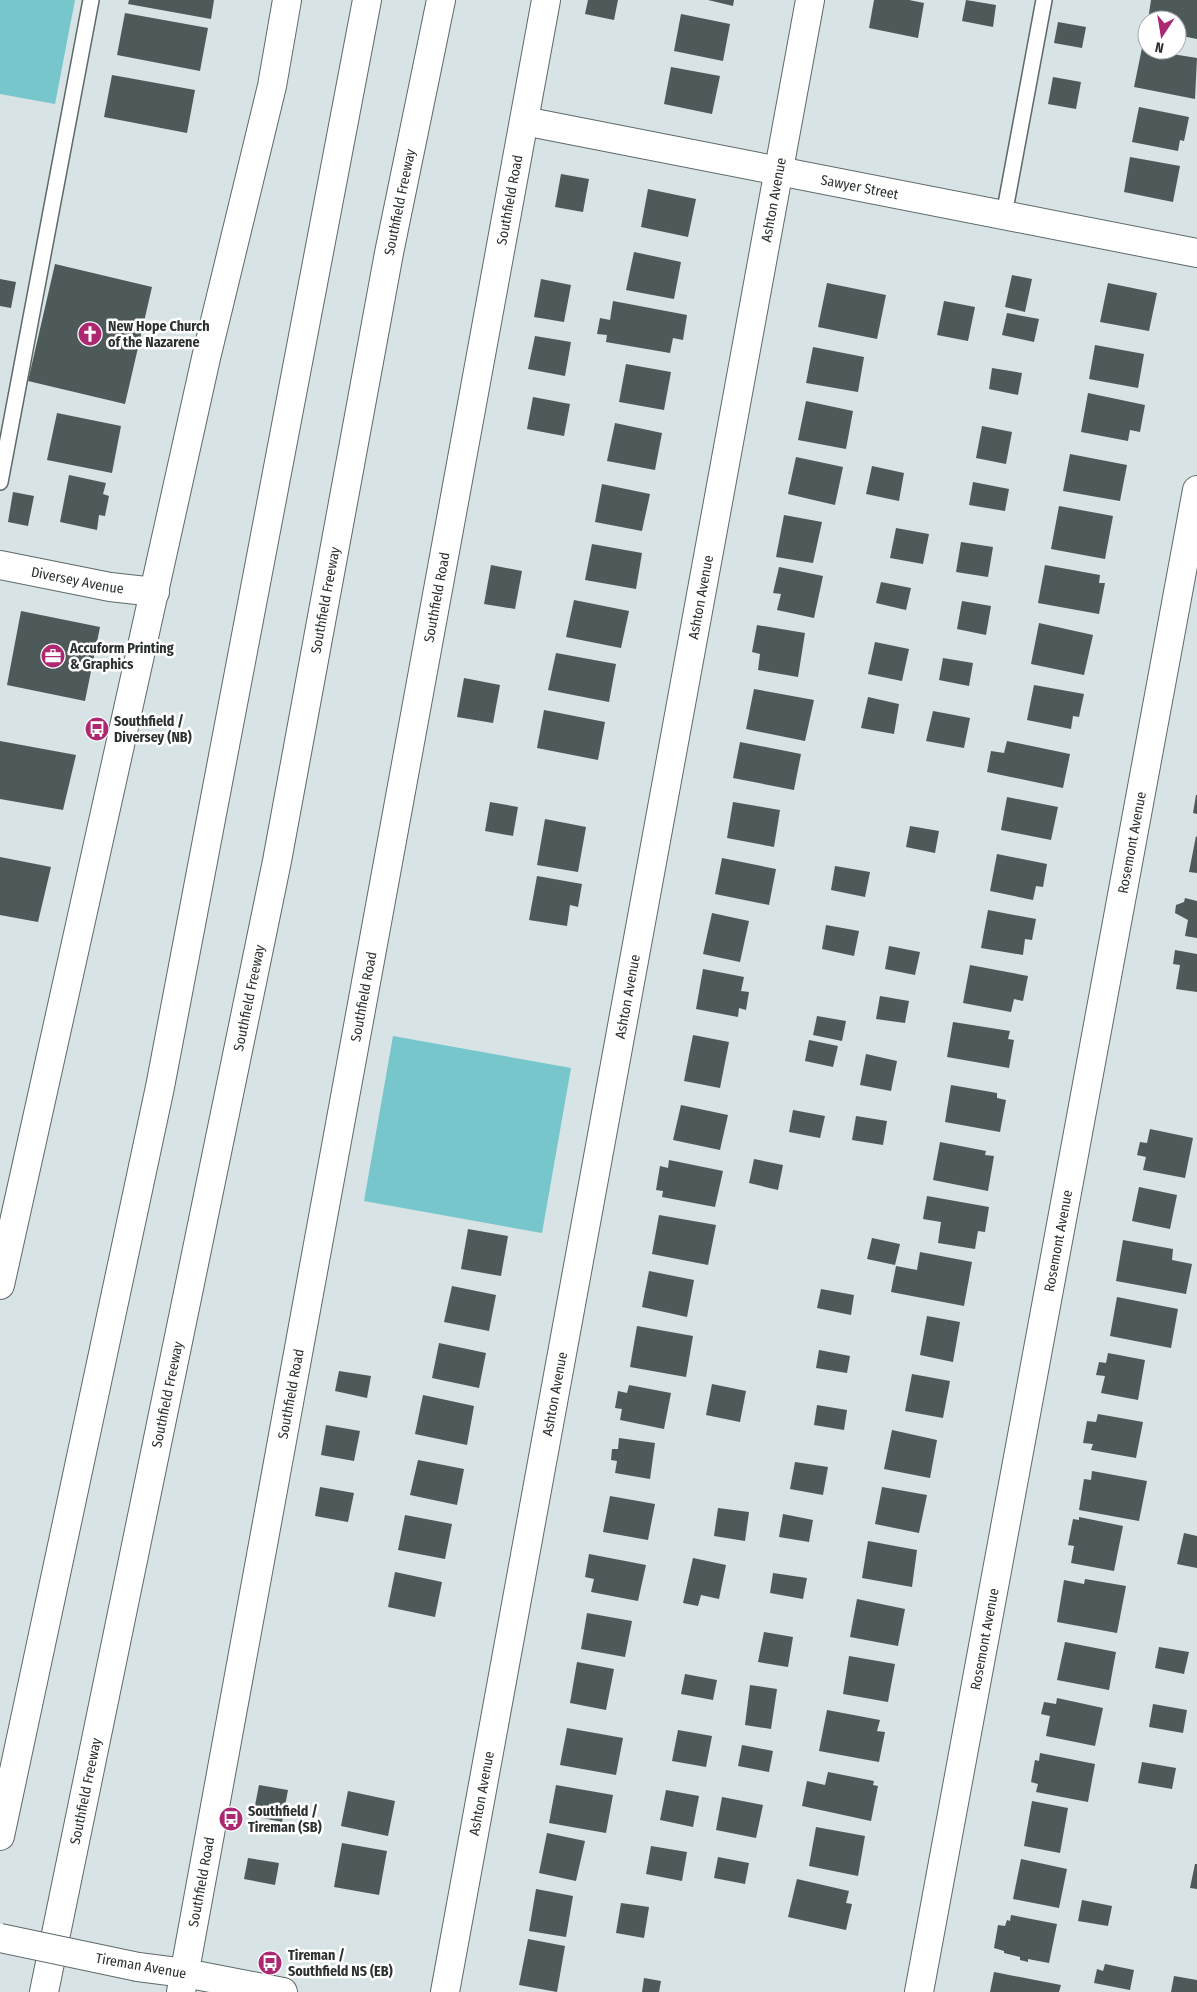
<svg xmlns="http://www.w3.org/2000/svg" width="1197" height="1992" viewBox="0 0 1197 1992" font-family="'Fira Sans Condensed',sans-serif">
  <rect width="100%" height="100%" fill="#d7e3e4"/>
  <path fill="#76c6cc" d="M0 0H75L55 104 0 94Z
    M393 1036 571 1068 542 1233 364 1201Z"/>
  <path fill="#4e5959" d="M129 0H214L211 19 128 4Z
    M588 0H618L614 20 585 14Z
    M708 0H734L733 6Z
    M874 0H909L924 3 918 38 869 28Z
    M966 0 996 5 993 27 962 21Z
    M1151 0H1197V39L1177 35V20H1148Z
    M125 13 208 28 200 71 117 55Z
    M681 14 730 24 723 61 674 51Z
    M1058 22 1086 27 1082 48 1054 43Z
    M1142 48 1147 50 1197 58 1195 99 1134 87Z
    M671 67 720 76 712 114 664 104Z
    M112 75 195 90 187 133 104 117Z
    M1053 77 1081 82 1076 109 1048 104Z
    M1139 107 1189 117 1184 141 1180 140 1178 151 1132 142Z
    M1130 157 1180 166 1173 202 1124 192Z
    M561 174 589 179 583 212 555 207Z
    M648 189 696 199 688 237 641 227Z
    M634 252 681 262 674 299 626 290Z
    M55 264 152 287 125 404 28 381Z
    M1012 275 1032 279 1025 312 1005 307Z
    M0 279 16 282 11 308 0 306Z
    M541 279 571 285 564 322 534 317Z
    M827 283 886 295 877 339 818 327Z
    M1108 283 1157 293 1149 331 1100 322Z
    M613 301 687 315 683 340 673 338 670 353 606 342 607 335 597 334 600 318 610 320Z
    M944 301 975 307 968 341 937 335Z
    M1007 313 1039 319 1034 342 1002 335Z
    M535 336 571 342 565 376 528 369Z
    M1095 345 1144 354 1138 388 1089 379Z
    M813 347 864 357 858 392 806 383Z
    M626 364 671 372 664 410 619 402Z
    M992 368 1022 373 1018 395 989 389Z
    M1088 393 1145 405 1140 432 1130 430 1128 441 1081 432Z
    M533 397 570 404 564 436 527 429Z
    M806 401 853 411 846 449 798 440Z
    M57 413 121 426 112 473 47 460Z
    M615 423 662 433 655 470 607 461Z
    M982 426 1012 432 1006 464 976 458Z
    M1070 454 1127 465 1120 501 1063 491Z
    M796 457 843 467 835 505 788 494Z
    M872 466 904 473 899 501 866 494Z
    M69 475 106 483 103 494 109 496 105 516 99 515 97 530 60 522Z
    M973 482 1009 489 1005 511 969 505Z
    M602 484 650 494 642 531 595 522Z
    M13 492 34 496 28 526 8 522Z
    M1059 506 1113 516 1105 559 1051 549Z
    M784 515 822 522 813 563 776 557Z
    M896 528 929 534 923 564 890 558Z
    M961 542 993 547 988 577 956 572Z
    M592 544 642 553 636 589 585 580Z
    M491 565 522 571 515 609 484 604Z
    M1045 565 1100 575 1099 583H1105L1099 614 1038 603Z
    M779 567 823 576 814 618 777 610 781 594 773 593Z
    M881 582 911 588 906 610 876 603Z
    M574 600 629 611 621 648 566 637Z
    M962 601 991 606 986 635 957 629Z
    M21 611 100 627 85 701 7 685Z
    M1039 623 1093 635 1084 675 1031 664Z
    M757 625 805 633 798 677 758 670 760 654 752 652Z
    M875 642 909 649 902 681 868 674Z
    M556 653 616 664 609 702 548 690Z
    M943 658 973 663 969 686 939 680Z
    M464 678 500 685 493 723 457 717Z
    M1034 685 1084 694 1079 717 1073 716 1071 729 1027 720Z
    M754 689 814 700 805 741 746 729Z
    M868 697 899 704 894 734 861 728Z
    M544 710 605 722 598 760 537 748Z
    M933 711 970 718 964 748 926 741Z
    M0 741 76 755 63 810 0 799Z
    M1007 741 1070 754 1063 788 987 772 991 751 1004 753Z
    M740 742 801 754 794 790 733 778Z
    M1196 795H1197V814L1193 813Z
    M1007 797 1058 807 1051 840 1001 830Z
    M490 802 518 807 513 836 485 831Z
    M733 802 780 810 774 847 727 838Z
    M545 819 586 827 578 872 537 865Z
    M910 826 939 831 935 853 906 847Z
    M1196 836 1197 837V873L1189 872Z
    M997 854 1047 864 1043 887 1036 886 1033 900 990 891Z
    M0 857 51 867 38 922 0 915Z
    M722 858 776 869 769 905 715 894Z
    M835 866 870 872 865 897 831 890Z
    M537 876 582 884 578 907 570 905 567 926 529 920Z
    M1185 898 1197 901V938L1185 936 1188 920 1175 913 1176 905 1184 902Z
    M988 910 1036 919 1032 940 1025 939 1023 955 981 948Z
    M712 913 749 921 740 962 703 954Z
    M826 925 859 931 854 956 822 949Z
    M889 946 920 952 915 975 885 969Z
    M1175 950 1197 954V992L1176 989 1180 965 1173 964Z
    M970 965 1028 976 1023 1001 1014 999 1011 1012 963 1003Z
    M703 969 744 977 741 991 749 992 746 1010 739 1008 738 1017 696 1009Z
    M880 996 909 1001 905 1023 876 1019Z
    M817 1016 846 1021 842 1041 813 1035Z
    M953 1022 1010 1031 1008 1039 1014 1040 1009 1068 947 1057Z
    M693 1035 729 1042 720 1088 684 1081Z
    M809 1040 838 1046 833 1067 805 1061Z
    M866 1054 897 1061 891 1091 860 1085Z
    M951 1085 997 1093V1098L1006 1100 1000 1132 945 1122Z
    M681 1105 728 1115 720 1150 673 1140Z
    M793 1110 825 1116 820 1138 789 1132Z
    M856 1116 887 1121 883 1145 852 1140Z
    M1150 1129 1193 1138 1185 1178 1143 1170 1146 1157 1137 1155 1140 1142 1147 1143Z
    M940 1142 986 1151 985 1155 994 1156 988 1191 933 1180Z
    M754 1159 783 1165 778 1190 749 1183Z
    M669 1160 723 1171 715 1207 662 1197 663 1191 656 1190 660 1166 668 1168Z
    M1139 1187 1177 1195 1170 1229 1132 1221Z
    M927 1196 989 1207 985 1232 978 1231 975 1249 938 1243 941 1222 923 1219Z
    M659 1215 716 1225 708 1265 652 1254Z
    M468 1229 508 1236 501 1276 461 1269Z
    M872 1238 900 1244 895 1265 867 1259Z
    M1123 1240 1173 1249 1172 1260 1192 1264 1186 1294 1116 1281Z
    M920 1252 972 1262 964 1306 891 1292 896 1266 917 1270Z
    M649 1271 694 1280 687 1317 642 1307Z
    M452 1286 496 1295 489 1331 444 1322Z
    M821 1289 854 1295 851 1315 817 1308Z
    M1117 1297 1178 1309 1171 1348 1110 1336Z
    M927 1316 960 1322 953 1362 920 1355Z
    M637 1326 693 1336 686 1377 630 1367Z
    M439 1343 486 1353 479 1388 432 1378Z
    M819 1350 850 1356 847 1373 816 1368Z
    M1108 1353 1145 1360 1138 1400 1101 1393 1105 1376 1096 1375 1099 1362 1106 1363Z
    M339 1371 371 1376 367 1398 335 1391Z
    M912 1374 950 1381 943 1418 905 1411Z
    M712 1384 746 1391 740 1422 706 1415Z
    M629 1385 671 1393 664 1429 620 1420 622 1409 615 1408 618 1391 627 1393Z
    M423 1395 474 1406 467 1445 415 1434Z
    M817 1405 847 1410 844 1430 814 1425Z
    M1098 1414 1143 1422 1136 1458 1091 1450 1093 1444 1083 1443 1087 1421 1096 1422Z
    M326 1425 360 1431 354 1461 321 1455Z
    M892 1430 937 1440 930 1478 884 1469Z
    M619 1438 655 1443 650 1479 615 1473 617 1461 611 1460 612 1449H618Z
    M418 1460 464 1469 457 1505 410 1495Z
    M795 1462 828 1467 823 1495 790 1489Z
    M1092 1471 1147 1481 1139 1521 1079 1510 1084 1479 1091 1480Z
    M320 1487 354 1493 348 1522 315 1516Z
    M882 1487 927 1495 919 1533 875 1524Z
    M610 1496 655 1504 648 1540 603 1532Z
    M718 1508 749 1512 745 1541 714 1536Z
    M783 1514 813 1520 809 1542 779 1537Z
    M405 1515 452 1524 445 1559 398 1550Z
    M1079 1517 1123 1526 1114 1571 1071 1563 1074 1546 1068 1545 1073 1519 1079 1520Z
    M1184 1533 1197 1536V1568L1177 1564Z
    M868 1541 917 1550 912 1587 862 1578Z
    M589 1554 646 1565 638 1601 591 1592 594 1579 585 1577Z
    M693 1558 726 1565 719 1599 701 1595 698 1606 683 1603Z
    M395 1572 442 1582 435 1617 388 1607Z
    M773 1573 807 1578 803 1599 770 1593Z
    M1085 1579 1126 1586 1117 1633 1057 1622 1064 1580 1084 1584Z
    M857 1599 905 1609 898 1646 850 1637Z
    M587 1613 632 1621 625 1657 581 1649Z
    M764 1632 793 1637 788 1667 758 1662Z
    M1065 1642 1116 1652 1109 1690 1057 1680Z
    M1159 1647 1189 1652 1184 1674 1155 1668Z
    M849 1656 895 1664 888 1702 843 1694Z
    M577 1662 614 1669 606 1710 570 1703Z
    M685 1674 717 1680 713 1700 681 1694Z
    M750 1685 777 1689 771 1729 745 1725Z
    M1057 1698 1103 1708 1095 1746 1046 1736 1050 1716 1041 1714 1044 1702 1056 1704Z
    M1153 1704 1187 1710 1183 1733 1149 1727Z
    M827 1710 880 1720 877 1731 885 1732 879 1762 819 1751Z
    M567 1728 623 1738 616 1775 560 1765Z
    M678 1730 712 1736 706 1767 672 1761Z
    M742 1745 773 1751 769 1772 738 1766Z
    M1040 1753 1095 1764 1088 1802 1036 1792 1038 1784 1031 1782 1035 1760 1039 1761Z
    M1142 1762 1176 1768 1172 1789 1138 1783Z
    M828 1772 874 1781 873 1785 878 1786 871 1821 802 1806 807 1781 825 1785Z
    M259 1785 288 1790 282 1822 253 1816Z
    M556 1785 613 1795 606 1833 549 1823Z
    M666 1790 699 1796 693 1827 660 1820Z
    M348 1791 395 1801 388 1836 341 1826Z
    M722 1797 763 1805 756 1838 716 1830Z
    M1032 1801 1068 1808 1060 1853 1024 1846Z
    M816 1827 865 1836 858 1876 809 1866Z
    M547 1833 585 1841 576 1881 539 1873Z
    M342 1843 387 1851 379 1895 334 1887Z
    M651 1846 687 1852 682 1881 646 1874Z
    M718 1857 749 1863 745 1884 714 1878Z
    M248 1858 279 1863 275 1885 244 1879Z
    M1021 1859 1067 1869 1059 1908 1013 1899Z
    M1195 1864H1197V1889L1190 1888Z
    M797 1879 849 1891 846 1903 852 1904 846 1930 788 1917Z
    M536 1889 573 1896 566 1937 529 1931Z
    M1082 1900 1112 1906 1108 1926 1078 1921Z
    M621 1903 649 1907 644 1938 616 1933Z
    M1011 1915 1057 1924 1049 1963 1028 1959V1962L1020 1960V1957L1004 1953V1951L994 1948 998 1925 1005 1926 1007 1920 1010 1921Z
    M528 1939 565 1946 557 1992 519 1985Z
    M1105 1964 1134 1970 1130 1990 1094 1983 1097 1969 1103 1971Z
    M994 1972 1061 1985 1059 1992H990Z
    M1174 1976 1197 1980V1992H1171Z
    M644 1978 661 1981 659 1992H642Z"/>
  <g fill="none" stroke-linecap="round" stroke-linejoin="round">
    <defs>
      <path id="service" d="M1004 215 1044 0
        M0 482 91 0"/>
      <g id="minor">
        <path id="s1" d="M524 121 1197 253"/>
        <path id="s2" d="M0 565 110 587 155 592"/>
        <path id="s3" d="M445 1992 810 0"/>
        <path id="s4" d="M919 1992 1197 490"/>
      </g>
      <path id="tertiary" d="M138 1967 185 1973 283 1992"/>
      <g id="secondary">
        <path d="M0 1285 206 358 272 86 287 0"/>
        <path id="s5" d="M181 1992 546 0"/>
      </g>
      <g id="motorway">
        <path d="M0 1836 160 1087 367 0"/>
        <path id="s6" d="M44 1992 277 861 389 253 441 0"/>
      </g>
    </defs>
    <use href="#service" stroke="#5e6969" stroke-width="18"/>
    <use href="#minor" stroke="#5e6969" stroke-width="30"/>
    <use href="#tertiary" stroke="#5e6969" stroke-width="30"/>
    <use href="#secondary" stroke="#5e6969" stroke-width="30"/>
    <use href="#motorway" stroke="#5e6969" stroke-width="30"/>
    <use href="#service" stroke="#fff" stroke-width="15"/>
    <use href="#minor" stroke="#fff" stroke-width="28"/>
    <use href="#tertiary" stroke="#fff" stroke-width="28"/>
    <use href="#secondary" stroke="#fff" stroke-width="28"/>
    <use href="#motorway" stroke="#fff" stroke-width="28"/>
    <defs>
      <path id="tertiary-bridge" d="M0 1938 138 1967"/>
    </defs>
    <use href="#tertiary-bridge" stroke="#5e6969" stroke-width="30" stroke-linecap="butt"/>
    <use href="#tertiary-bridge" stroke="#fff" stroke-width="28"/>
  </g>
  <defs>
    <symbol id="church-disc" viewBox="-11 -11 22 22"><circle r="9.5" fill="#ac2871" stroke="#fff"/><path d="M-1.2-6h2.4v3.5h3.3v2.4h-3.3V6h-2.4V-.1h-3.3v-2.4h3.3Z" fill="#fff"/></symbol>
    <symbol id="office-disc" viewBox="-11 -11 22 22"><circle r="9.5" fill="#ac2871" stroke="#fff"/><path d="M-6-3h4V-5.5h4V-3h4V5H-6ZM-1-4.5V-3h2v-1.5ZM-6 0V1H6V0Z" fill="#fff"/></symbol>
    <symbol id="bus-disc" viewBox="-11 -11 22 22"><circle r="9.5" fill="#ac2871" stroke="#fff"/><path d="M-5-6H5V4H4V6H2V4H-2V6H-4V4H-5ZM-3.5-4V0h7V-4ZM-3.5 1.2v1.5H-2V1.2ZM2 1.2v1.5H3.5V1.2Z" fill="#fff"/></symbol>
  </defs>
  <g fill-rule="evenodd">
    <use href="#church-disc" x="76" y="320" width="28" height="28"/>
    <use href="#office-disc" x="39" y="642" width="28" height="28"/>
    <use href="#bus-disc" x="83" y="715" width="28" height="28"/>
    <use href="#bus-disc" x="217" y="1805" width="28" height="28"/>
    <use href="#bus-disc" x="256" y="1949" width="28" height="28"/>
  </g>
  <g text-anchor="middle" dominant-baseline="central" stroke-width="5" stroke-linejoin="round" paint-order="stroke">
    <g font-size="14" fill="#2b3030" stroke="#fff">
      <text stroke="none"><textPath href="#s1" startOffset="342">Sawyer Street</textPath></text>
      <text stroke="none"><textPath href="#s5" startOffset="1822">Southfield Road</textPath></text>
      <text stroke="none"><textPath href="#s3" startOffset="1822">Ashton Avenue</textPath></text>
      <text stroke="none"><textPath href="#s6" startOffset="1825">Southfield Freeway</textPath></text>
      <text stroke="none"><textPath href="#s2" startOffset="79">Diversey Avenue</textPath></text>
      <text stroke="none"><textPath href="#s5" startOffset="1418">Southfield Road</textPath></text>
      <text stroke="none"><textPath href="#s3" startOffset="1418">Ashton Avenue</textPath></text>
      <text stroke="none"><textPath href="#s6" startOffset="1420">Southfield Freeway</textPath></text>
      <text stroke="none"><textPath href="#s4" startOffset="1169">Rosemont Avenue</textPath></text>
      <text stroke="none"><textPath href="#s5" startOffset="1012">Southfield Road</textPath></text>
      <text stroke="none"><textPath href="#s3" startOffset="1012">Ashton Avenue</textPath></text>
      <text stroke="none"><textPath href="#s6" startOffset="1015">Southfield Freeway</textPath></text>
      <text stroke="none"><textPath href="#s4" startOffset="764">Rosemont Avenue</textPath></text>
      <text stroke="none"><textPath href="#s6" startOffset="610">Southfield Freeway</textPath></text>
      <text stroke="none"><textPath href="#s5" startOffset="608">Southfield Road</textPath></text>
      <text stroke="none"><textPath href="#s3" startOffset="608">Ashton Avenue</textPath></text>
      <text stroke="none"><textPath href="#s4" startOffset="359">Rosemont Avenue</textPath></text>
      <text stroke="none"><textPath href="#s6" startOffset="205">Southfield Freeway</textPath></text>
      <text stroke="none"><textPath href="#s3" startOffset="202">Ashton Avenue</textPath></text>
      <text stroke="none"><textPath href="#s5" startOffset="112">Southfield Road</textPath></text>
      <text transform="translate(141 1966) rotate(10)">Tireman Avenue</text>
    </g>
    <g font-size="14" font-weight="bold" fill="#2b3030" stroke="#fff" text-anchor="start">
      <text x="108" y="326">New Hope Church<tspan x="108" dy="16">of the Nazarene</tspan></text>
      <text x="70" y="648">Accuform Printing<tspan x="70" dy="16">&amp; Graphics</tspan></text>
      <text x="114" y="721">Southfield /<tspan x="114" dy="16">Diversey (NB)</tspan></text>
      <text x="248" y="1811">Southfield /<tspan x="248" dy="16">Tireman (SB)</tspan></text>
      <text x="288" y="1955">Tireman /<tspan x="288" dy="16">Southfield NS (EB)</tspan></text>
    </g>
  </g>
  <g transform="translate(1162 35) rotate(192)"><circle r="24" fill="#ffffff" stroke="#aaacac"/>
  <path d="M0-4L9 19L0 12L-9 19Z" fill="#ac2871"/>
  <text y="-8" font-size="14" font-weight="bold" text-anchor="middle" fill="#2b3030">N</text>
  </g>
</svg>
